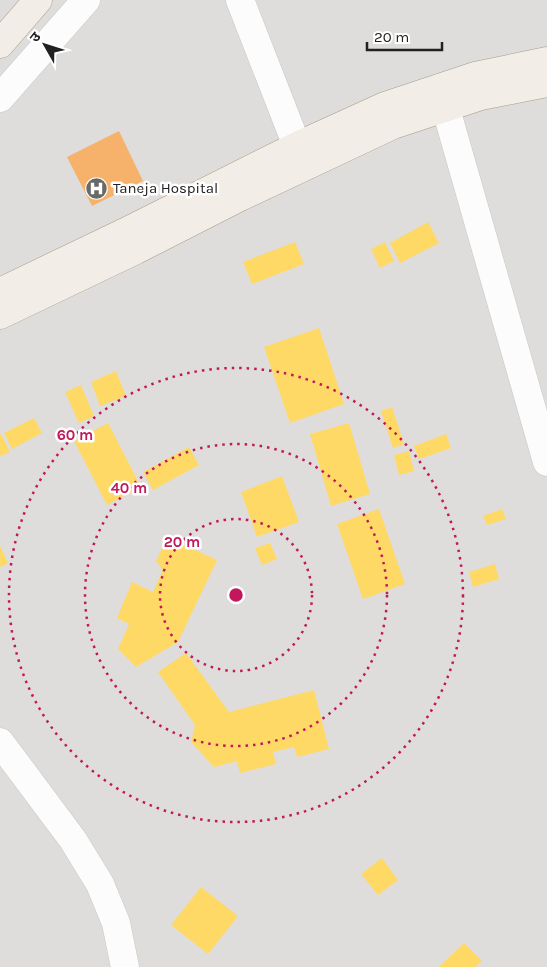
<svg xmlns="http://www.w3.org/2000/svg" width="547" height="967" viewBox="0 0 547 967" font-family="Karla,'Noto Sans Devanagari',sans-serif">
  <rect width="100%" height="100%" fill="#efeee9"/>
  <path fill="#dedddb" d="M0 0H547V967H0Z"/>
  <path fill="#ffd966" d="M428 222 439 243 400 263 390 243Z
    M295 242 304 264 252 284 243 262Z
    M385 242 394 261 380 268 371 249Z
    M319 328 344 404 290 423 264 347Z
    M116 371 126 396 100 406 91 382Z
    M81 385 94 416 79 423 65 392Z
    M392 407 404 444 393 448 381 411Z
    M34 418 42 433 12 449 4 433Z
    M108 423 141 487 107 505 74 441Z
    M349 423 370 494 331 506 310 434Z
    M1 434 10 452 0 456V435Z
    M446 434 451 448 419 459 414 446Z
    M189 447 199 465 153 490 143 472Z
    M409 451 414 471 399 475 394 455Z
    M282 476 299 522 257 537 241 492Z
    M379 509 405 584 363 599 337 524Z
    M502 509 506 519 487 525 483 516Z
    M167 537 217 560 178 642 136 667 118 649 129 624 117 618 132 582 153 592 163 570 156 561Z
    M270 543 277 559 262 565 255 548Z
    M0 546 8 563 0 567Z
    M495 564 499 579 473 587 469 572Z
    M186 653 229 712 314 690 329 749 297 757 294 747 273 752 276 764 240 773 237 761 214 767 191 742 195 725 158 672Z
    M382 858 398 880 378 895 361 874Z
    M201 887 238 916 208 954 171 925Z
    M464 943 482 961 475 967H439Z"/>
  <path fill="#f6b26b" d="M119 131 143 181 92 206 67 157Z"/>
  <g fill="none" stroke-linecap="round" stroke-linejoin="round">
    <defs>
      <path id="minor" d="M240 0 297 146
        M440 88 547 462
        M0 98 86 0
        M0 742 73 840 100 884 116 923 125 967"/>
      <path id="major" d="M0 44 38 0
        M0 292 127 231 297 146 385 106 475 76 547 61
        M0 315 136 250 240 197 393 125 481 96 547 83"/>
    </defs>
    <use href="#minor" stroke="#c8c8c5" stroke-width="29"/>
    <use href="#major" stroke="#a69d85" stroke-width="29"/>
    <use href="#minor" stroke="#fdfcfc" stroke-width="28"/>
    <use href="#major" stroke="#f2ede6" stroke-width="28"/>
  </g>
  <g fill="none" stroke="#c2185b" stroke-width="2.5" stroke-dasharray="2.5 5">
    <circle cx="236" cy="595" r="76"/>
    <circle cx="236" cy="595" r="151"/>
    <circle cx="236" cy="595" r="227"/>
  </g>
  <defs>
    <symbol id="hospital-disc" viewBox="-11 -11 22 22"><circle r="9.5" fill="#696967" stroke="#fff"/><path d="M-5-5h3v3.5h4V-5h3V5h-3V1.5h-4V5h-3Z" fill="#fff"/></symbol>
  </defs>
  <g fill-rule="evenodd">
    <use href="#hospital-disc" x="84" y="176" width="25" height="25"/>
  </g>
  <g text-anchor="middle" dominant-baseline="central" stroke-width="5" stroke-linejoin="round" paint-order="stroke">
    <g font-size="15" fill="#212121" stroke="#fff" text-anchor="start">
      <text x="113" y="188">Taneja Hospital</text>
    </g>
  </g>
  <circle cx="236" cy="595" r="8" fill="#c2185b" stroke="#fff" stroke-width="2.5"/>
  <g font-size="15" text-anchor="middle" font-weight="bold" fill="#c2185b" stroke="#fff" stroke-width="5" stroke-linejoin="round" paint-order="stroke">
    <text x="75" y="440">60 m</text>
    <text x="129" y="493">40 m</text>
    <text x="182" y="547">20 m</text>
  </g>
  <g transform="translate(45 45) rotate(309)" stroke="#ffffff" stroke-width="4" paint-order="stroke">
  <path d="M0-4L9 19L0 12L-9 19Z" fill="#212121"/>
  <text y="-8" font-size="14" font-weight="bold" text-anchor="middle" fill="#212121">उ</text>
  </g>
  <path d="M367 42v8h75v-8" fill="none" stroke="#212121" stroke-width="2.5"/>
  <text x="374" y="42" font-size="15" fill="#212121" stroke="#ffffff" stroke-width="4" paint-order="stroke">20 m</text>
</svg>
